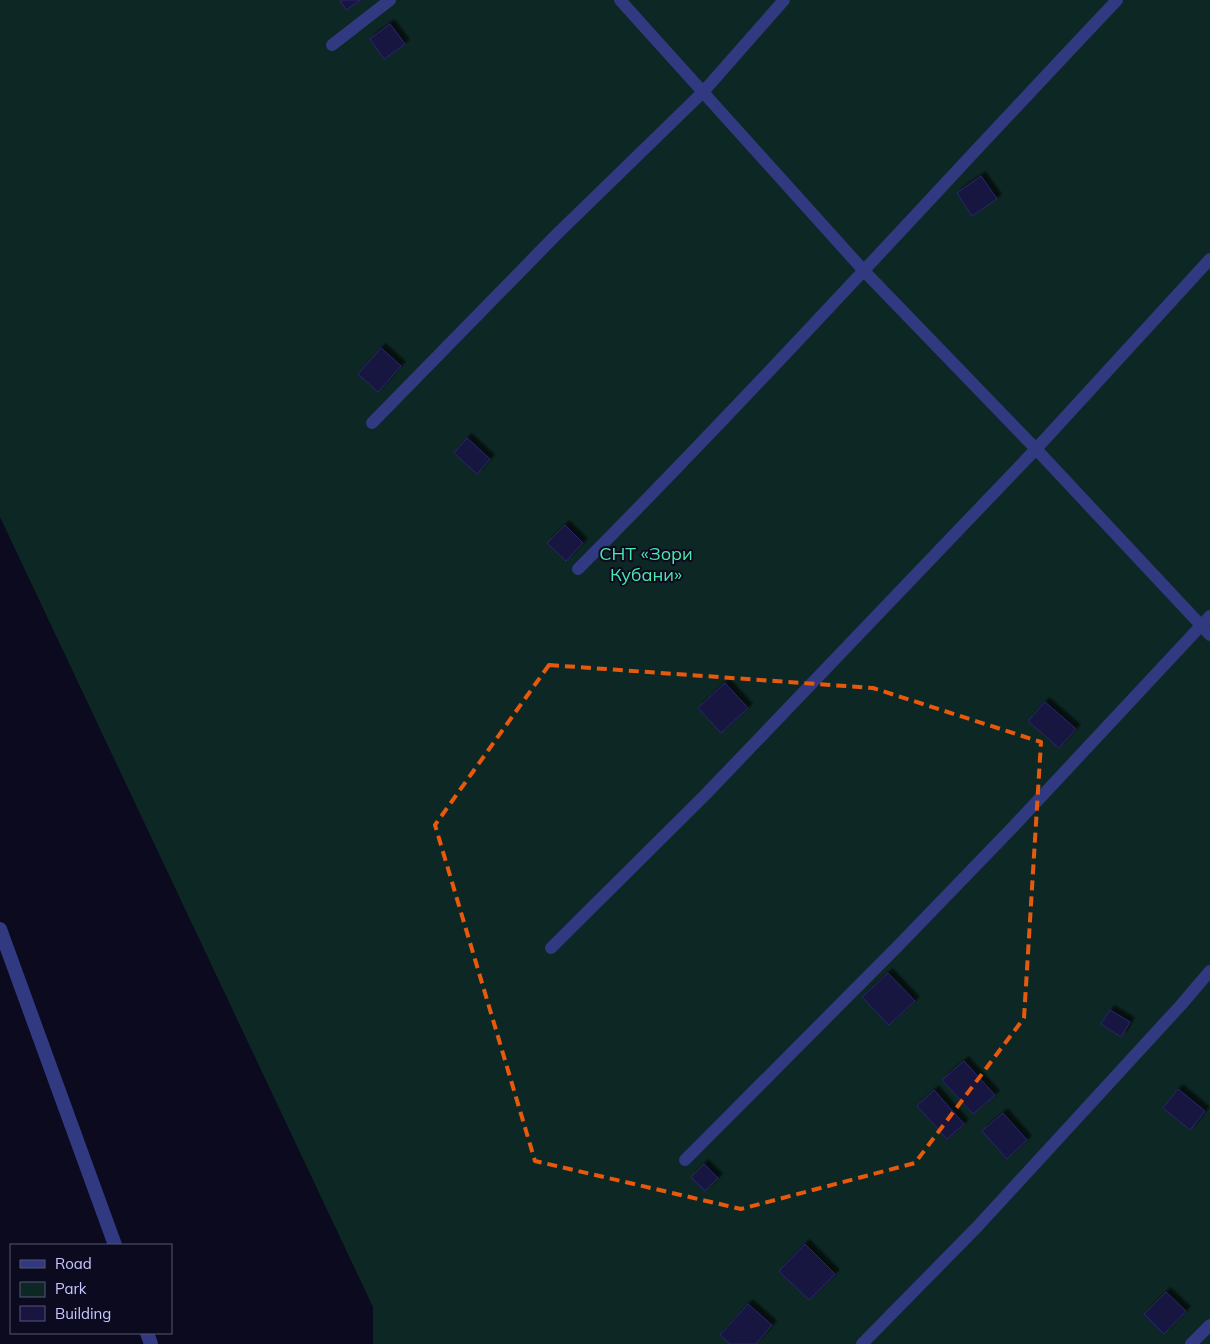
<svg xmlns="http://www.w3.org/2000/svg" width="1210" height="1344" viewBox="0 0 1210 1344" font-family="Mulish,sans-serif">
  <defs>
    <filter id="shadow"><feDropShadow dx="4.5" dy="-4.5" stdDeviation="1" flood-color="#0009"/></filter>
  </defs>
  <rect width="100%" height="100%" fill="#0b0a1e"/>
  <path fill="#0d2824" d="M0 0H1210V1344H373V1307L0 517Z"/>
  <path fill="#181540" stroke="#2a256e" filter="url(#shadow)" d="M340 0H361L346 10Z
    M390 24 405 44 384 59 370 39Z
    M981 176 997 199 972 216 957 193Z
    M381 348 401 366 378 392 358 374Z
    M467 438 490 459 477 474 454 453Z
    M565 525 583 543 566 561 547 543Z
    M725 683 748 708 721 733 698 708Z
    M1045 702 1076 729 1059 748 1028 721Z
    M888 973 915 1001 889 1025 862 997Z
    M1110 1010 1130 1022 1121 1037 1101 1024Z
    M964 1061 995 1095 973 1114 942 1080Z
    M1178 1089 1205 1111 1190 1130 1163 1108Z
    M934 1090 964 1124 947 1139 917 1106Z
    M1003 1113 1027 1140 1007 1159 982 1131Z
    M704 1164 718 1178 705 1191 691 1177Z
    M805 1244 835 1274 809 1300 779 1271Z
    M1166 1292 1186 1311 1164 1334 1144 1314Z
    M748 1304 772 1325 756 1344H730L720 1335Z"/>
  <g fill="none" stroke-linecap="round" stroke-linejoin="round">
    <path stroke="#313981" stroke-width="12" d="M620 0 865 272 1036 449 1210 635
      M332 45 390 0
      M372 423 557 234 704 91 784 0
      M578 569C762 384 937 190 1117 0
      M551 948 706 794 1036 449 1210 259
      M685 1160 897 947 1013 827 1210 616
      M862 1344 977 1227 1181 1005 1210 971
      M1191 1344 1210 1325"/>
    <path stroke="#313981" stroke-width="14" d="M0 929 115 1245
      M147 1333 151 1344"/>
  </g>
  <path fill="none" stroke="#e8590c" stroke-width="4" stroke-dasharray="10 6" stroke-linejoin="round" d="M549 665 873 688 1041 742 1024 1018 915 1163 741 1209 535 1161 435 825Z"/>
  <g text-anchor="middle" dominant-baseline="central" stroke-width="4" stroke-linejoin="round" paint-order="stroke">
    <g font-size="18" fill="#4be7ac" stroke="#0b0a1e">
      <text x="646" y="553">СНТ «Зори<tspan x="646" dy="21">Кубани»</tspan></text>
    </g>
  </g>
  <rect x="10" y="1244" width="162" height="90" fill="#0b0a1e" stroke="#565678"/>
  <rect x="20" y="1260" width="25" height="8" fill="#313981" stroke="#565678"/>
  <text x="55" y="1269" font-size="15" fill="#c7c8ff">Road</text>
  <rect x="20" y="1282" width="25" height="15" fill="#0d2824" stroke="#565678"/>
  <text x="55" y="1294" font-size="15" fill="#c7c8ff">Park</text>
  <rect x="20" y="1306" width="25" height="15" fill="#181540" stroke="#565678"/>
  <text x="55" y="1319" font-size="15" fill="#c7c8ff">Building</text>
</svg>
